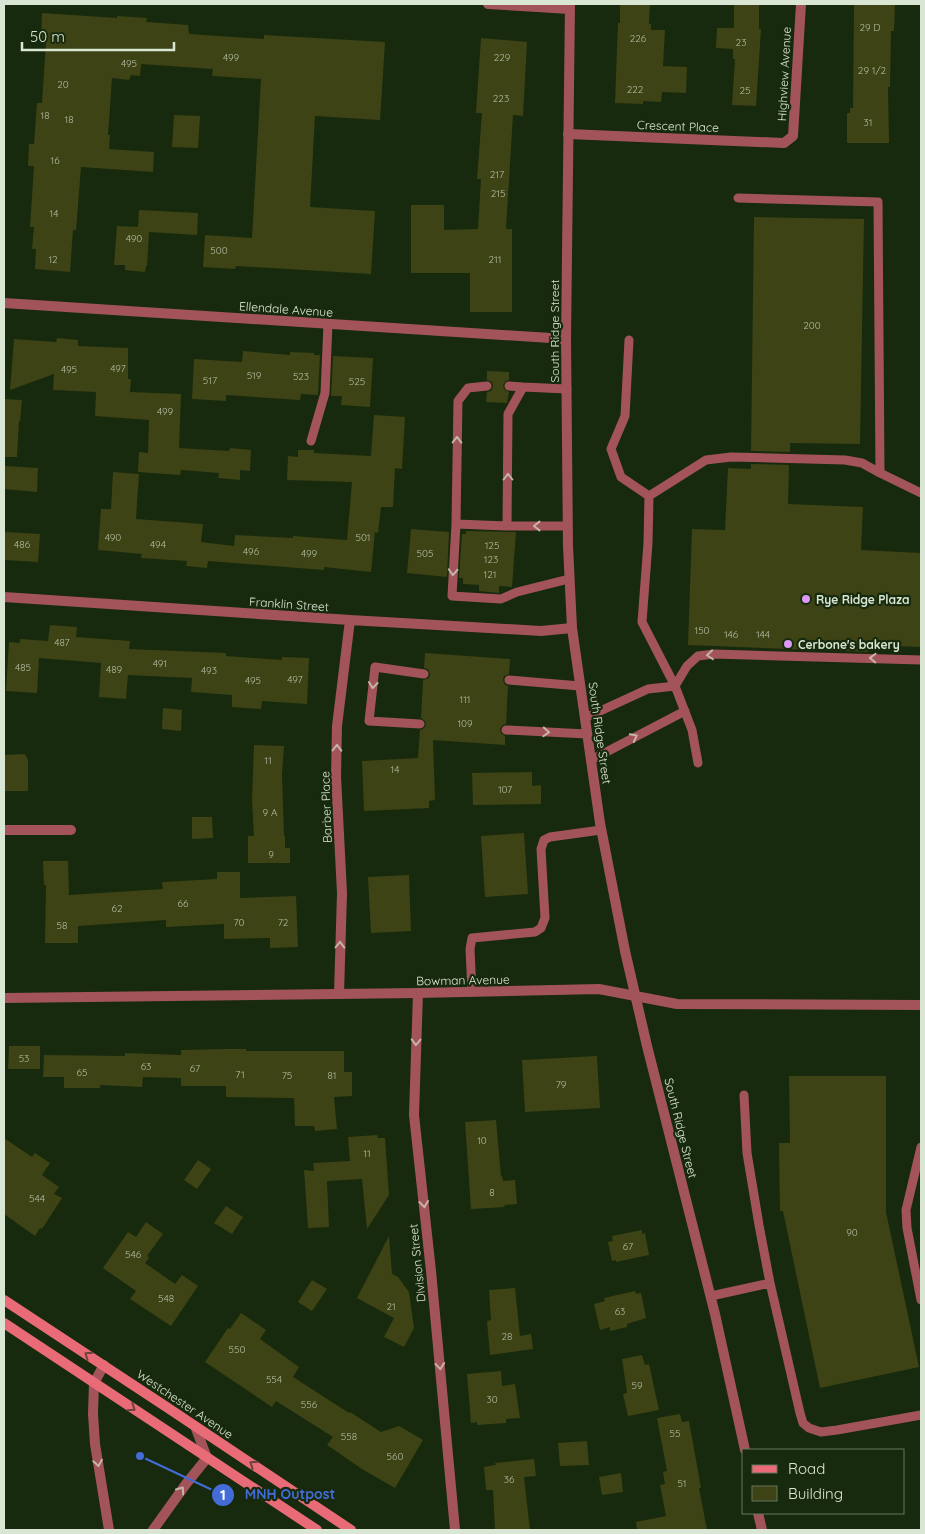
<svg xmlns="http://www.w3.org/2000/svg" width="925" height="1534" viewBox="0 0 925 1534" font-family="Quicksand,sans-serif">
  <rect width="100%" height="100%" fill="#172a0d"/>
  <path fill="#3d4314" d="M620 4H650L649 24H651V30H665L663 66 687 67 686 93 662 92 661 102 643 101V104L615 103 618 23H620Z
    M734 4H759V29H761L756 106 732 105 735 59H733V49L716 48 717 28H734Z
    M854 4H895L894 31H891L890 87H888L889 143H847V113H850V108H853Z
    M42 13 117 18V16L147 18 146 22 188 25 189 34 264 39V35L385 42 380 120 315 116 310 207 375 211 371 274 236 266 235 269 203 267 205 235 252 238 261 79 212 76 213 69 141 64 140 76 131 75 129 80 112 78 108 135H110L109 149 154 152 153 172 81 167 76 230H73L70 272 35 269 36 249H32L34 227H30L34 166H28L29 144H34L37 103H42L46 42H41Z
    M481 38 527 42 523 116 513 115 506 229H512V312H470V273H411V205H444V230L478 229 481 179H477L482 113H476Z
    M174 115 200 116 198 148 172 147Z
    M139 210 198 213 197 235 149 232 147 266H146L145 272 125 270V265H114L117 226 138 227Z
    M754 217 864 219 860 444 790 443V452L751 451Z
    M57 338 78 340V346L128 348V379H131L130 392 181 394 179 448 229 451 230 448 251 450 250 471 240 470V480L218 478 219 473 181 470 180 475 138 472 139 452 148 453 149 420 95 416 96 392 53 390 54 374 10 390 14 339 56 342Z
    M243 351 290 355V352L314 353V355H320L318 395 301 394 300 400 226 395V401L192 399 194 359 242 362Z
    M333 356 373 358 370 407 341 405 342 396H331Z
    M487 371 509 372V380L506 381 503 385 504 389 509 392 507 403 486 402 487 392 491 391 493 386 492 382 487 380Z
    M4 399 22 400 20 421H19L17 457H4Z
    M374 415 405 417 402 469 395 468 393 507H381L378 533 375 532 371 572 324 567V570L208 561 207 568 186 566 187 561 141 558 142 554 98 550 101 509H111L113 472 139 474 136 519 203 524 201 542 234 546 235 535 293 538V536L347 540 352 482 287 480 288 456 298 457V450H314V453L371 456Z
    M751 464 789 465 788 504 863 507 861 550 921 553V647L868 645V652L688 645 692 529 725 530 728 468 751 469Z
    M4 466 38 468 37 492 4 489Z
    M411 529 449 532 447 577 407 573Z
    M466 531 516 532 512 587 499 586V593L479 591V585L463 584V578H459L462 534H466Z
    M4 532 40 534 38 562 4 560Z
    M50 625 77 627 76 637 130 641 129 649 226 653V656L282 660V657L309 658 307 704 262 701 261 709 232 707V695L191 692 192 678 128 675 126 699 99 697 101 663 39 658 37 693 6 691 9 642 20 643V639L48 641Z
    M425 653 510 659 509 674 504 676 503 680 505 685 508 686 506 724 503 725 500 729 501 733 505 736V745L433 740 435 800 429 801V808L364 811 362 761 418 758 420 730 423 729 426 725 425 721 421 718 423 680 429 678 430 674 428 669 424 668Z
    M163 708 182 710 181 731 162 729Z
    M254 745 284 746 282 775 284 836H285V848H290V863H248V836H254L252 800Z
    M25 754 28 760V791H4V755Z
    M532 772V786L541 785V804L473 805 472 773Z
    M192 817H212L213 838 192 839Z
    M524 833 528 894 485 897 481 836Z
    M43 861H68L69 895 163 889 162 882 217 879V872H240V898L296 896 298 947 270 948V938L224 939V924L166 927V920L78 926V943H45L46 885H44Z
    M409 875 411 931 371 933 368 877Z
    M9 1046H40V1069H8Z
    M226 1049H246V1051H344V1072H352V1096L334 1097 337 1129 315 1131 314 1126H295L294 1098 226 1097V1086H181V1078L143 1077 142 1087 100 1085V1088H64V1077H43L44 1055 125 1056V1053L181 1055V1050Z
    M597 1056 600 1108 525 1112 522 1060Z
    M789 1076H886V1212L919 1367 820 1388 783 1211H780L779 1143H790Z
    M496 1120 501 1176H502L503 1181 515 1180 517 1204 504 1205 505 1207 471 1209 465 1122Z
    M377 1135 378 1138H385L389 1195 367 1229 362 1179 327 1181 329 1227 308 1228 304 1170 314 1171 313 1163 350 1161 348 1137Z
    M4 1138 32 1157 35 1153 50 1163 42 1175 59 1187 54 1194 62 1198 42 1229 40 1228 35 1236 4 1214Z
    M198 1160 211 1169 197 1189 184 1180Z
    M226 1206 243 1217 232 1234 214 1223Z
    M146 1222 163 1234 147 1256 149 1258 145 1263 175 1284 182 1275 198 1286 171 1326 130 1299 136 1291 103 1268 128 1232 136 1237Z
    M642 1230V1234L645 1233 649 1255 616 1262V1260L612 1261 608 1242 613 1241 612 1236Z
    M389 1236 392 1274 398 1277 409 1292 414 1328 404 1347 384 1337 394 1318 357 1298Z
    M312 1280 327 1289 312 1311 298 1302Z
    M515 1288 520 1336 531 1334 533 1349 490 1355 487 1321 491 1320 489 1290Z
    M635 1291 636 1294 641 1293 646 1318 627 1324V1327L610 1331V1327L600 1330 594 1304 605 1301 604 1298Z
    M241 1313 266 1330 260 1339 299 1367 293 1377 349 1413 350 1412 381 1432 399 1426 423 1440 395 1488 362 1469 327 1445 333 1437 276 1401 272 1407 205 1362 228 1328 230 1329Z
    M642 1355 645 1365 649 1364 659 1410 628 1416 623 1394 627 1393 622 1359Z
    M501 1371 502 1386 515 1384 520 1418 506 1419V1423L477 1425V1422L471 1423 467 1374Z
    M680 1414 682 1422 689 1421 701 1488H699L707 1530H637L636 1522 666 1516 660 1485 665 1484 663 1472 667 1471 657 1418Z
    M587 1441 589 1465 560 1466 558 1443Z
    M534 1459 536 1476 524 1477 530 1530H495L493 1490H486L484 1467 496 1465 495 1463Z
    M621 1473 623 1492 602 1495 599 1477Z"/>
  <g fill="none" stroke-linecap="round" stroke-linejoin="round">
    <path stroke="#a2545a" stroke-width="9" d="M738 198 878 202 880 473 921 493
      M629 340 625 416 611 449 621 477 649 496 648 543 642 622 675 686 692 730 698 763
      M487 386 468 388 458 401 456 524 452 596 501 599 517 592 569 579
      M509 386 523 387
      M311 441 325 393 328 324
      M649 496 706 460 731 457 845 460 862 463 880 473
      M456 524 507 526H567
      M507 526 508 414 523 387 567 389
      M509 680 580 686
      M675 686 687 666 698 656 714 654 921 660
      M585 718 648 689 675 686
      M420 724 369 721 375 667 424 674
      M506 730 587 734
      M591 760 685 711
      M472 992 470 949 472 938 535 932 541 928 545 918 541 849 544 840 550 837 601 830
      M744 1095 747 1153 759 1225 770 1283
      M921 1147 906 1210 907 1228 921 1300
      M711 1296 770 1283 800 1413 803 1423 809 1428 821 1432 837 1430 921 1415"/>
    <path stroke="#a2545a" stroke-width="10" d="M568 134 784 143 793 136 801 4
      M4 597 350 620 541 631 572 628
      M4 830H71
      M418 993 414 1115 431 1271 455 1530
      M339 994 342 893 336 776 337 726 350 620
      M104 1365 94 1383 93 1414 95 1444 109 1530
      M153 1530 186 1484 207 1458 195 1426"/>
    <path stroke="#a2545a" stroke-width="10" d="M488 4 570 9
      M570 4 566 339 568 546 572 628 600 823 625 951 647 1046 715 1314 745 1450
      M4 303 566 339
      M4 998 418 993 599 989 677 1004 921 1005
      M758 1513 762 1530"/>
    <path stroke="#e96b78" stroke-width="10" d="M4 1300 165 1406 351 1530
      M4 1323 317 1530"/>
  </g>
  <defs><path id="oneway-chevron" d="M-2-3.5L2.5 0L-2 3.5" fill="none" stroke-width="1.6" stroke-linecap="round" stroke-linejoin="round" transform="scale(1.25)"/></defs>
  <g stroke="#c6b3a9">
    <use href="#oneway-chevron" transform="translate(457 440) rotate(-89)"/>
    <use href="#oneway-chevron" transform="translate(508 477) rotate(-90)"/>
    <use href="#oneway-chevron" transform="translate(537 526) rotate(-180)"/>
    <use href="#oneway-chevron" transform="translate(453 572) rotate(93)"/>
    <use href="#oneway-chevron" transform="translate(710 655) rotate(175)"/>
    <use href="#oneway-chevron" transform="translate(873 658) rotate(-178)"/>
    <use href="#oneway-chevron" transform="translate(373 685) rotate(96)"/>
    <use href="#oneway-chevron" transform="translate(546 732) rotate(3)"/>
    <use href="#oneway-chevron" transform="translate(634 737) rotate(-27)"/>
    <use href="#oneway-chevron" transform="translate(337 748) rotate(-89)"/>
    <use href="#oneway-chevron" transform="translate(340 945) rotate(-88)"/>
    <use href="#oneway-chevron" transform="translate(416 1042) rotate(92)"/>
    <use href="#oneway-chevron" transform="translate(424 1204) rotate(84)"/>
    <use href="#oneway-chevron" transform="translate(440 1366) rotate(85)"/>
    <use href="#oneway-chevron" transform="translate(98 1463) rotate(81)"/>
    <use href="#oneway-chevron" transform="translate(181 1490) rotate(-55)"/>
  </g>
  <g stroke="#6b4438">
    <use href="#oneway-chevron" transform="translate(88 1355) rotate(-146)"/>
    <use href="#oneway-chevron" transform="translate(132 1408) rotate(34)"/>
    <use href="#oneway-chevron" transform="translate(253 1464) rotate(-146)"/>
  </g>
  <g fill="#db99f5" stroke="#172a0d" stroke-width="2">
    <circle cx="806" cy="599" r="5"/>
    <circle cx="788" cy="644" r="5"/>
  </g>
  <g text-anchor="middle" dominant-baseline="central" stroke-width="4.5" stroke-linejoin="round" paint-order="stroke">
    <g font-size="10" fill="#b2bda3">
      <text x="870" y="27">29 D</text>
      <text x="638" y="38">226</text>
      <text x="741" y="42">23</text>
      <text x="231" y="57">499</text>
      <text x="502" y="57">229</text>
      <text x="129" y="63">495</text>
      <text x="872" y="70">29 1/2</text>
      <text x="63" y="84">20</text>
      <text x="635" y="89">222</text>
      <text x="745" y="90">25</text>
      <text x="501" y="98">223</text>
      <text x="45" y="115">18</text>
      <text x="69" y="119">18</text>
      <text x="868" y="122">31</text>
      <text x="55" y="160">16</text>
      <text x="497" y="174">217</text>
      <text x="498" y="193">215</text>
      <text x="54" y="213">14</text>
      <text x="134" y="238">490</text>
      <text x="219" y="250">500</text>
      <text x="53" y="259">12</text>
      <text x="495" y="259">211</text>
      <text x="812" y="325">200</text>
      <text x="118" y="368">497</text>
      <text x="69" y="369">495</text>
      <text x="254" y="375">519</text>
      <text x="301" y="376">523</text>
      <text x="210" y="380">517</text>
      <text x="357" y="381">525</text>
      <text x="165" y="411">499</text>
      <text x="113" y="537">490</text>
      <text x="363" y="537">501</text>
      <text x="22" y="544">486</text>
      <text x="158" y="544">494</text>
      <text x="492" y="545">125</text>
      <text x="251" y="551">496</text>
      <text x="309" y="553">499</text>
      <text x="425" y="553">505</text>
      <text x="491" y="559">123</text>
      <text x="490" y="574">121</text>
      <text x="702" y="630">150</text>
      <text x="731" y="634">146</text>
      <text x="763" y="634">144</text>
      <text x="62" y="642">487</text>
      <text x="160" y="663">491</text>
      <text x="23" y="667">485</text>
      <text x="114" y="669">489</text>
      <text x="209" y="670">493</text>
      <text x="295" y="679">497</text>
      <text x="253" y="680">495</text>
      <text x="465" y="699">111</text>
      <text x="465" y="723">109</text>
      <text x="268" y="760">11</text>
      <text x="395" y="769">14</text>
      <text x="505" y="789">107</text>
      <text x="270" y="812">9 A</text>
      <text x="271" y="854">9</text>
      <text x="183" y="903">66</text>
      <text x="117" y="908">62</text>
      <text x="239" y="922">70</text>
      <text x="283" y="922">72</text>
      <text x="62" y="925">58</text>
      <text x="24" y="1058">53</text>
      <text x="146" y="1066">63</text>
      <text x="195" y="1068">67</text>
      <text x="82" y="1072">65</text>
      <text x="240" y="1074">71</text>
      <text x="287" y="1075">75</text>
      <text x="332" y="1075">81</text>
      <text x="561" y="1084">79</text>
      <text x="482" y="1140">10</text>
      <text x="367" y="1153">11</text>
      <text x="492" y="1192">8</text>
      <text x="37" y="1198">544</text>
      <text x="852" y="1232">90</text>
      <text x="628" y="1246">67</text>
      <text x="133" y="1254">546</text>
      <text x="166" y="1298">548</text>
      <text x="391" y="1306">21</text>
      <text x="620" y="1311">63</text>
      <text x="507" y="1336">28</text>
      <text x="237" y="1349">550</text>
      <text x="274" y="1379">554</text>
      <text x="637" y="1385">59</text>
      <text x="492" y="1399">30</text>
      <text x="309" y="1404">556</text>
      <text x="675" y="1433">55</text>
      <text x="349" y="1436">558</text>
      <text x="395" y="1456">560</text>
      <text x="509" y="1479">36</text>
      <text x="682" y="1483">51</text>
    </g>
    <g font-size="12" fill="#d9e6d3" stroke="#172a0d">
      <text transform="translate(784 74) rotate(-87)">Highview Avenue</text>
      <text transform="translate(678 126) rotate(2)">Crescent Place</text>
      <text transform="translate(286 309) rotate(4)">Ellendale Avenue</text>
      <text transform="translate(554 331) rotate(-90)">South Ridge Street</text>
      <text transform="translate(289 604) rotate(4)">Franklin Street</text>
      <text transform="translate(600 733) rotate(82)">South Ridge Street</text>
      <text transform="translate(326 807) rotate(-92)">Barber Place</text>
      <text transform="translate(463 980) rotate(-1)">Bowman Avenue</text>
      <text transform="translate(681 1128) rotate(76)">South Ridge Street</text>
      <text transform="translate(417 1263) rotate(-96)">Division Street</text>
      <text transform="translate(185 1404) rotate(34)">Westchester Avenue</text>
    </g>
    <g font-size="12" font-weight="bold" fill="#d9e6d3" stroke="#172a0d" text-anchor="start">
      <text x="816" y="599">Rye Ridge Plaza</text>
      <text x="798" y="644">Cerbone's bakery</text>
    </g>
  </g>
  <path fill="none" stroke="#436cd7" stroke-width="2" d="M140 1456L223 1495"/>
  <g fill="#436cd7" stroke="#172a0d" stroke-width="2">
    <circle cx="140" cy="1456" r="5"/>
    <circle cx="223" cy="1495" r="12"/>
  </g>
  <g font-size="15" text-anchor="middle" font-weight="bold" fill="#fff">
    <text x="223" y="1500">1</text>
  </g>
  <g font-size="14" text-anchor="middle" font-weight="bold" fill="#436cd7" stroke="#172a0d" stroke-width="4.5" stroke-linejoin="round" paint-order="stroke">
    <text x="290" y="1499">MNH Outpost</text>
  </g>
  <rect width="925" height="1534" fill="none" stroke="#d9e6d3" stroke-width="10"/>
  <rect x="742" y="1449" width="162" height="65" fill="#172a0d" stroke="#65755c"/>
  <rect x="752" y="1465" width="25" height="8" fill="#e96b78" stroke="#65755c"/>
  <text x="788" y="1474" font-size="15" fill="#d9e6d3">Road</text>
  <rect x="752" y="1486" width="25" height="15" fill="#3d4314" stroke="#65755c"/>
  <text x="788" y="1499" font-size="15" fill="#d9e6d3">Building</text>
  <path d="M22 42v8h152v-8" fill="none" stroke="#d9e6d3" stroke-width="2.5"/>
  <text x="30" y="42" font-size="15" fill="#d9e6d3" stroke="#172a0d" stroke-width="4" paint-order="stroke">50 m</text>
</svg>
